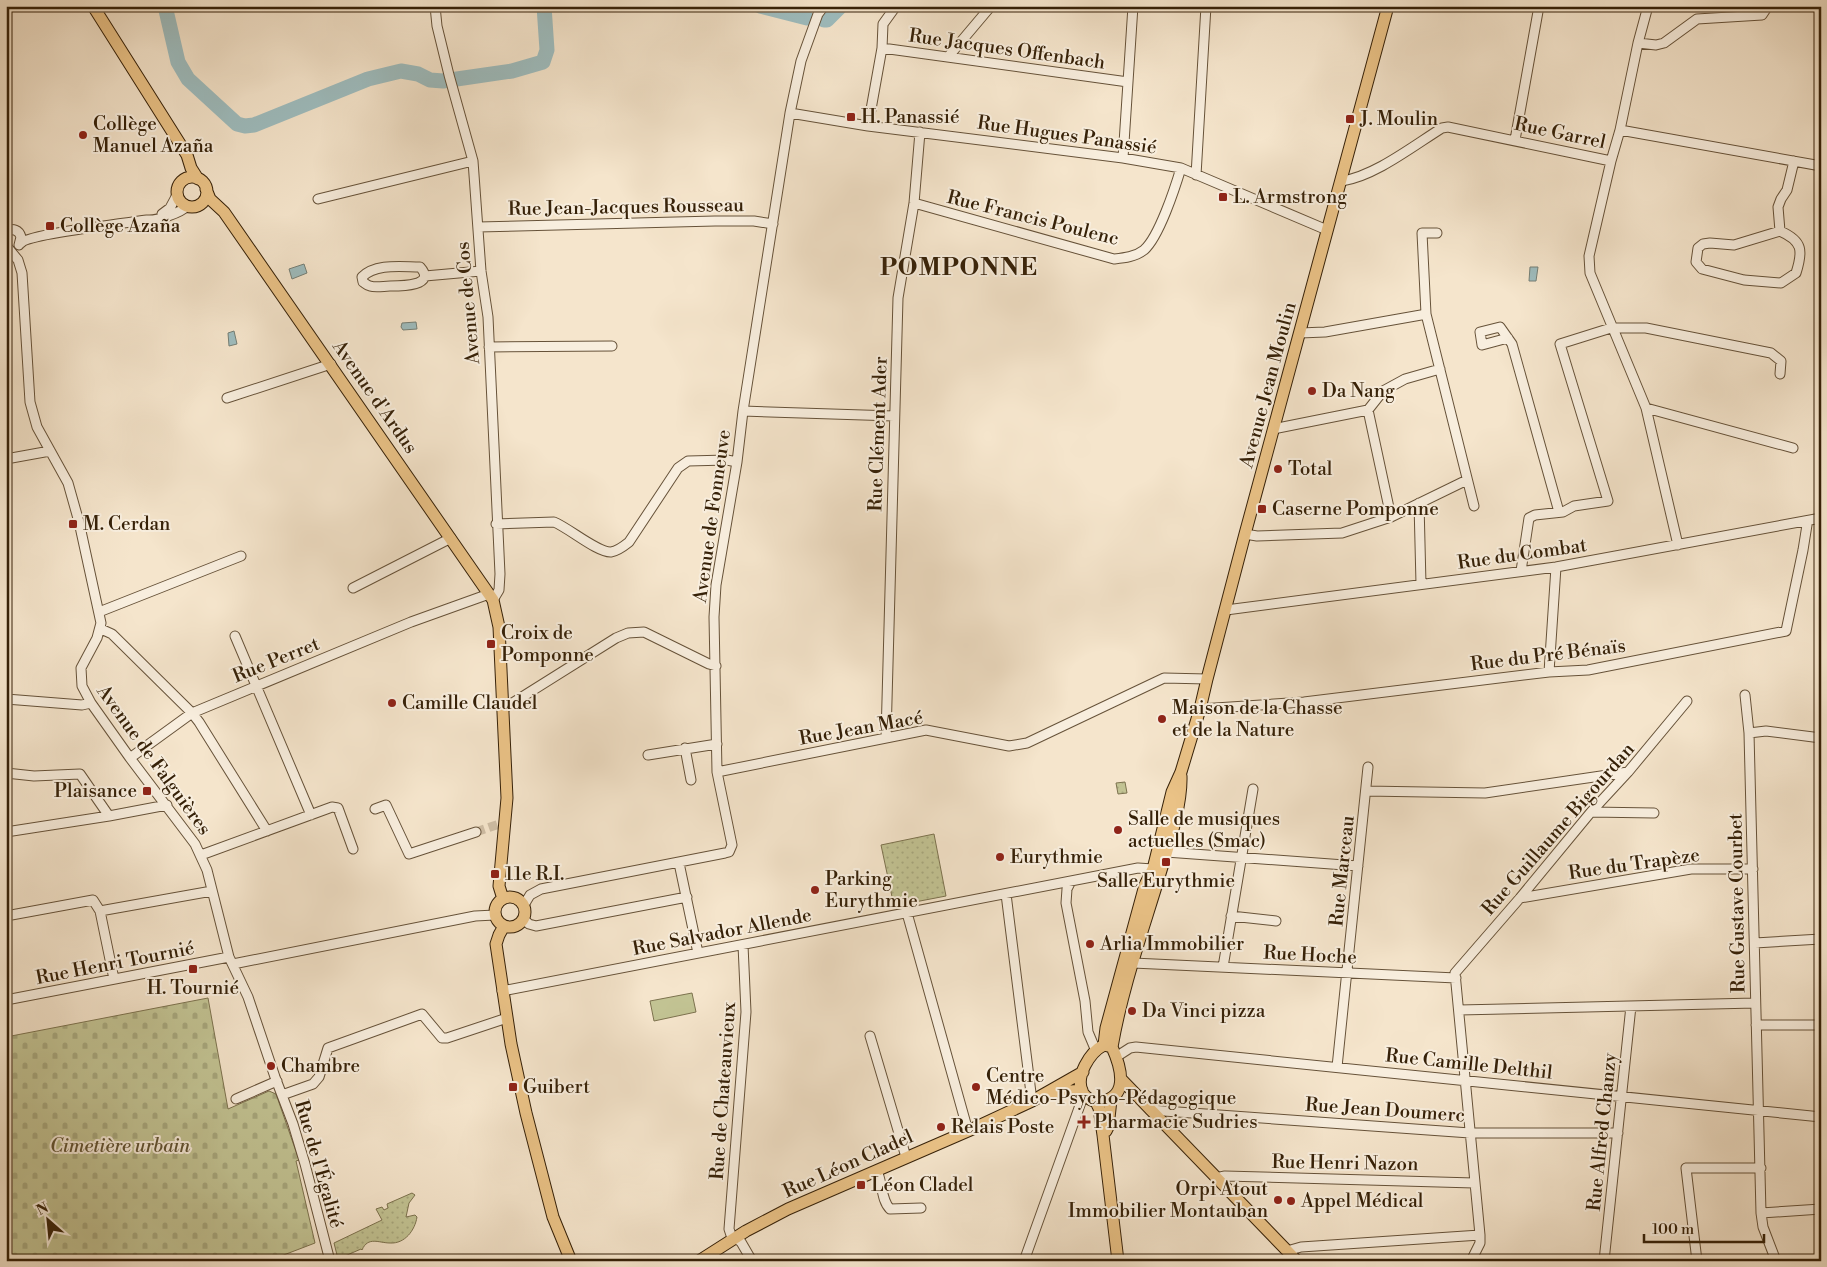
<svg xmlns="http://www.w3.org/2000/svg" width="1827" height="1267" viewBox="0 0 1827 1267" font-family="'Libre Bodoni',serif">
  <defs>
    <pattern id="grass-dots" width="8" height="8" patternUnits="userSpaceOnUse" patternTransform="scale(1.25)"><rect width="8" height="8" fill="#c2c393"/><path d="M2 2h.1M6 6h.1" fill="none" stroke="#a7a77d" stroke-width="1.8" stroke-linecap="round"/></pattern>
    <pattern id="cemetery-stones" width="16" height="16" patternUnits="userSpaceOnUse" patternTransform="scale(1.25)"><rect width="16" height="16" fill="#c2c393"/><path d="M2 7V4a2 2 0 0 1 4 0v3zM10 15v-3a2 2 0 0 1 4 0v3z" fill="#a7a77d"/></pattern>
  </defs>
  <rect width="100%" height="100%" fill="#f5e5cc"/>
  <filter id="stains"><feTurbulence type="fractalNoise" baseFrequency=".004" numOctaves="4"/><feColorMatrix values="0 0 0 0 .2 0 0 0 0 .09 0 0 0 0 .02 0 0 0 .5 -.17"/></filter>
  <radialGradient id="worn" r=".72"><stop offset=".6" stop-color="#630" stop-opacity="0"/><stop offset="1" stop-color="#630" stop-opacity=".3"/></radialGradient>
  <path fill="url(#grass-dots)" stroke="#7c724e" d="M1125 782 1127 793 1118 794 1116 783Z
    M934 834 946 896 894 906 881 845Z
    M412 1193 415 1195 409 1203 406 1217 415 1215 417 1217C415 1230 405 1244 390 1243 379 1243 368 1236 362 1250L361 1249 338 1259 334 1243 382 1220 376 1209 382 1207 384 1210 388 1208 387 1204Z"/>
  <path fill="url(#cemetery-stones)" stroke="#7c724e" d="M208 998 228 1109 269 1091 276 1094 299 1160 296 1161 315 1243 268 1261H6V1037Z"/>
  <path fill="#c2c393" stroke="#7c724e" d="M692 993 696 1012 654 1021 650 1001Z"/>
  <path fill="#9ebdbf" stroke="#747f76" d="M304 264 307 273 292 279 289 269Z
    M1530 267H1538L1536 281H1529Z
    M416 322 417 329 403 330 401 327 402 323Z
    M234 331 237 344 229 346 228 333Z"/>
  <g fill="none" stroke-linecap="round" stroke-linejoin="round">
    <path stroke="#747f76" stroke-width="2.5" d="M1629 6 1639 10
      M1654 8 1661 6"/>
    <path stroke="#9ebdbf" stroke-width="15" d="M165 6 178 62 188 79 237 124 245 126 254 125 368 79 401 71 418 74 430 80 443 81 512 71 543 62 547 50 544 6
      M760 6 807 18
      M824 20H827L841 6"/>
    <path stroke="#cfbea5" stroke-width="9" stroke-dasharray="9 4.5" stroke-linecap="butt" d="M476 832 505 822"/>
    <defs>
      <path id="minor" d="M435 6 437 26 449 75 473 161 481 271 488 317 500 574 499 590 493 600
        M1638 43 1656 45 1664 43 1697 19 1762 15 1768 6
        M882 48 1128 82
        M948 57 991 6
        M790 113 868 126 1123 158 1181 168 1327 230
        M868 126 882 48 883 24 896 6
        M1620 130 1638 43 1648 6
        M1515 140 1539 6
        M1123 158 1133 6
        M1611 161 1589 256 1590 273 1646 408 1678 545
        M1196 175 1206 6
        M1342 181C1375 176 1413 146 1442 128L1448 127 1611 161 1620 130 1821 166
        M318 199 473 161
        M914 203 1114 259C1124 258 1135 257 1144 250 1159 237 1175 188 1181 168
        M162 214 170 208 177 195
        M478 227 715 221H754L773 224
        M6 231C13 228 19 230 21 237L19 245
        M1780 231C1803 241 1803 251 1796 273L1781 283 1744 280 1702 269 1696 262 1698 248 1703 244 1710 243 1734 245Z
        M1780 231 1778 207 1781 199 1787 190 1794 161
        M1437 233H1422L1426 314 1474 506
        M21 243C29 234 127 223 147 220 156 221 181 213 187 206
        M8 248 18 260 22 273 30 402 37 427 68 483 79 522 101 623 97 638 81 668 82 686 91 703 130 758 195 844 207 870 229 957 248 997 275 1077 293 1124 305 1164 330 1261
        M420 267C437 286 401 286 390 286 384 286 376 288 370 286 366 285 366 284 363 282L362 277C376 263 402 267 420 267Z
        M425 276 481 271
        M1300 333 1325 332 1421 315
        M1508 338 1482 345 1480 332 1500 327 1512 344 1559 512
        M489 347 612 346
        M227 398 331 364
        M1646 408 1793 448
        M1368 410 1391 517
        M743 411 894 416
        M1273 429 1368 410 1383 391 1405 379 1440 369
        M6 459 50 451
        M1419 503 1421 584
        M496 524 554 522C569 528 598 553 611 552 618 551 624 546 629 542L678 468 688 461 727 460 737 462
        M1245 534 1257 536 1342 533 1391 517 1467 480
        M1521 571 1529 518 1535 515 1563 512 1574 506 1608 501 1560 344 1611 328H1646L1771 353 1781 361 1780 374
        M353 588 451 538
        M1226 610 1556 567 1821 518
        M99 612 241 556
        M101 629 112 634 192 713 411 622 489 594
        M235 636 311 815
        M1549 672 1556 567
        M1745 695 1749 733 1761 1213 1763 1227 1776 1261
        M6 699 82 705 91 703
        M503 709 616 638 628 633 644 632 709 664 716 666
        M1200 709 1304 702 1549 672 1588 670 1786 631 1803 550 1807 525 1806 521
        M1749 733 1766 731 1821 738
        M886 737 898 298 914 203 920 132
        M685 748 691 780
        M648 755 717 744
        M130 758 192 713 199 722 267 831
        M717 772 926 730 1009 746 1027 743 1164 678 1207 679
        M6 773 34 776 80 774 109 816
        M1366 791 1485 793 1628 772
        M375 809 386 805 409 854 476 832
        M1591 812 1654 813
        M6 832 109 816 167 805
        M1162 850 1166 852 1358 866
        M201 855 332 807 338 808 353 849
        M679 863 698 953
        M1071 881 1067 889 1066 903 1085 1001 1088 1032 1096 1051
        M1006 894 1032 1101
        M1520 898 1691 869H1753
        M524 905 530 895 541 889 725 853 729 852 732 845 717 772 714 617 716 585 737 462 743 411 790 113 801 61 818 14 824 6
        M100 911 212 891
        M907 913 968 1131
        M6 916 93 900 100 911 114 979
        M1231 916 1276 921
        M523 919 529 924 536 926 687 897
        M1755 943 1821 939
        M743 945 746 1012 729 1229 731 1235 741 1242 752 1261
        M1133 963 1456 978
        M233 964 475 916 495 915
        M1223 967 1253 789
        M502 991 1138 868 1153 869
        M6 1000 229 957
        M1459 1010 1755 1003
        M1756 1025H1821
        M870 1036 906 1157
        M1116 1057 1130 1048 1136 1047 1821 1117
        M1337 1067 1368 767
        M282 1095 313 1084 319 1077 328 1048 422 1014 442 1038H447L507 1018
        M236 1099 277 1081
        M1150 1110 1470 1133H1618
        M877 1171C883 1184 881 1200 890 1209L921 1208
        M1215 1178 1225 1176 1474 1183
        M1761 1213 1821 1209
        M1287 1251 1301 1247 1480 1235
        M1024 1261 1084 1094
        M1471 1261 1480 1243V1235L1455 973 1520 898 1591 812 1628 772 1687 701
        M1604 1261 1631 1006
        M1697 1261 1686 1168H1761"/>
      <path id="major" d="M93 6 187 155 191 168 198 179
        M177 192a15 15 0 1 1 30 0a15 15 0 1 1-30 0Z
        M206 189 210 199 224 212 493 600 499 627 507 798 499 886 503 899
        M495 912a15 15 0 1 1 30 0a15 15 0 1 1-30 0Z
        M504 926 499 935 496 944 511 1044 526 1113 553 1217 571 1261
        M1104 1045 1106 1028 1145 885 1153 869 1172 792 1181 772 1200 709 1207 679 1245 534 1388 6
        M1104 1045 1112 1047C1122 1069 1130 1101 1096 1102 1091 1100 1086 1098 1083 1093 1074 1077 1090 1052 1104 1045Z
        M1112 1047C1122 989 1142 933 1159 877 1168 847 1182 806 1181 776
        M1121 1079 1297 1261
        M1050 1093 1082 1090
        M1096 1102 1099 1108 1103 1135 1118 1261
        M1106 1131 1108 1127 1111 1100
        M699 1261 746 1231 788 1209 968 1131 1032 1101 1083 1072"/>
    </defs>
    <use href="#minor" stroke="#665239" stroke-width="11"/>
    <use href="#major" stroke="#362108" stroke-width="13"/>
    <use href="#minor" stroke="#f8eede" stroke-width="9"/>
    <use href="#major" stroke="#eac286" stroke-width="11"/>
  </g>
  <g fill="#8f2418" stroke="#f8eede" stroke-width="2">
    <rect x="846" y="112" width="10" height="10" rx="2.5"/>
    <rect x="1345" y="114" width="10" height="10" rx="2.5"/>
    <circle cx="83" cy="135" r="5"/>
    <rect x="1218" y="192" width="10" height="10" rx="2.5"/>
    <rect x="45" y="221" width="10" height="10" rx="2.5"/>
    <circle cx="1312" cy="391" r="5"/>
    <circle cx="1278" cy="469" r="5"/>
    <rect x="1257" y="504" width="10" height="10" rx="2.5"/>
    <rect x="68" y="519" width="10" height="10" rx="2.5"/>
    <rect x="486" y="639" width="10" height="10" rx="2.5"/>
    <circle cx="392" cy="703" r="5"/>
    <circle cx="1162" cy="719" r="5"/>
    <rect x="142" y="786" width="10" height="10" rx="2.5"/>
    <circle cx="1118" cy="830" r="5"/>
    <circle cx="1000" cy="857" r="5"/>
    <rect x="1161" y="857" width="10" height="10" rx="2.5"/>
    <rect x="490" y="869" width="10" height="10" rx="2.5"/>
    <circle cx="815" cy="890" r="5"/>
    <circle cx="1090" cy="944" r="5"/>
    <rect x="188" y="964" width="10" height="10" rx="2.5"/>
    <circle cx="1132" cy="1011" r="5"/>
    <circle cx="271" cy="1066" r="5"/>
    <rect x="508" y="1082" width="10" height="10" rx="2.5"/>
    <circle cx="976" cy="1087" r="5"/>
    <path d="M1081.5 1114.5h5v5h5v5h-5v5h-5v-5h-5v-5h5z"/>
    <circle cx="941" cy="1127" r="5"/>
    <rect x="856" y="1180" width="10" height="10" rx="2.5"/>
    <circle cx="1278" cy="1200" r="5"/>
    <circle cx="1291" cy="1201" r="5"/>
  </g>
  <g text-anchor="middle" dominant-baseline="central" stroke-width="4" stroke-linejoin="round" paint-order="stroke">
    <g font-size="19" fill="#362108" stroke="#f8eede">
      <text transform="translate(1007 49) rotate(8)">Rue Jacques Offenbach</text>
      <text transform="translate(1560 133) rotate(12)">Rue Garrel</text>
      <text transform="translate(1067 135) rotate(8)">Rue Hugues Panassié</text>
      <text transform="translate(626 207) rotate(-1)">Rue Jean-Jacques Rousseau</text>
      <text transform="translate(1033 218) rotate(14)">Rue Francis Poulenc</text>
      <text transform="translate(468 303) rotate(-95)">Avenue de Cos</text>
      <text transform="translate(1268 385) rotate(-75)">Avenue Jean Moulin</text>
      <text transform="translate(375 397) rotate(55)">Avenue d'Ardus</text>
      <text transform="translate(878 434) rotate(-88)">Rue Clément Ader</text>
      <text transform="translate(712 516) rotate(-82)">Avenue de Fonneuve</text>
      <text transform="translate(1522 554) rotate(-8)">Rue du Combat</text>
      <text transform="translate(1548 655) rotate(-7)">Rue du Pré Bénaïs</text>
      <text transform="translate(276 660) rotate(-22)">Rue Perret</text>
      <text transform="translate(861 728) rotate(-10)">Rue Jean Macé</text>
      <text transform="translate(154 760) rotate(54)">Avenue de Falguières</text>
      <text transform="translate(1558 829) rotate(-49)">Rue Guillaume Bigourdan</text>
      <text transform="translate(1634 864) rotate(-8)">Rue du Trapèze</text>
      <text transform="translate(1342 871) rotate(-84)">Rue Marceau</text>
      <text transform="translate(1737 903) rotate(-91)">Rue Gustave Courbet</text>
      <text transform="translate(722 932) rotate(-11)">Rue Salvador Allende</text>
      <text transform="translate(1310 955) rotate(3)">Rue Hoche</text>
      <text transform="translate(115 963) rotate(-11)">Rue Henri Tournié</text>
      <text transform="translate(1469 1064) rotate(6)">Rue Camille Delthil</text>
      <text transform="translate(723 1091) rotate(-86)">Rue de Chateauvieux</text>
      <text transform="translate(1385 1110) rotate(4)">Rue Jean Doumerc</text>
      <text transform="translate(1602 1132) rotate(-84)">Rue Alfred Chanzy</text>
      <text transform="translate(1345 1163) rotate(1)">Rue Henri Nazon</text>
      <text transform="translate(319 1164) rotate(74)">Rue de l'Égalité</text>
      <text transform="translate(848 1164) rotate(-24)">Rue Léon Cladel</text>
    </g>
    <g font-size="19" fill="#362108" stroke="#f8eede" text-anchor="start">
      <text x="861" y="117">H. Panassié</text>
      <text x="1360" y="119">J. Moulin</text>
      <text x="93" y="124">Collège<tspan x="93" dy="22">Manuel Azaña</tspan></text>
      <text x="1233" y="197">L. Armstrong</text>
      <text x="60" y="226">Collège Azaña</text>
      <text x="1322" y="391">Da Nang</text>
      <text x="1288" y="469">Total</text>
      <text x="1272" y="509">Caserne Pomponne</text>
      <text x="83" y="524">M. Cerdan</text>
      <text x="501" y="633">Croix de<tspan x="501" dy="22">Pomponne</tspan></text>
      <text x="402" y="703">Camille Claudel</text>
      <text x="1172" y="708">Maison de la Chasse<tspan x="1172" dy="22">et de la Nature</tspan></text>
      <text x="137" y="791" text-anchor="end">Plaisance</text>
      <text x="1128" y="819">Salle de musiques<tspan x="1128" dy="22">actuelles (Smac)</tspan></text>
      <text x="1010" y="857">Eurythmie</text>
      <text x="505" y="874">11e R.I.</text>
      <text x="825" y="879">Parking<tspan x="825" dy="22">Eurythmie</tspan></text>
      <text x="1166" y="881" text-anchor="middle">Salle Eurythmie</text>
      <text x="1100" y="944">Arlia Immobilier</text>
      <text x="193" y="988" text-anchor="middle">H. Tournié</text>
      <text x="1142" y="1011">Da Vinci pizza</text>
      <text x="281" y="1066">Chambre</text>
      <text x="986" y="1076">Centre<tspan x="986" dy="22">Médico-Psycho-Pédagogique</tspan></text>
      <text x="523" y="1087">Guibert</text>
      <text x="1094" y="1122">Pharmacie Sudries</text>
      <text x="951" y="1127">Relais Poste</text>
      <text x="871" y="1185">Léon Cladel</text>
      <text x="1268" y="1189" text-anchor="end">Orpi Atout<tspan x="1268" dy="22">Immobilier Montauban</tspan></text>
      <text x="1301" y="1201">Appel Médical</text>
    </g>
    <g font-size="19" font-style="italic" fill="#605232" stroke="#f8eede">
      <text x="120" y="1146">Cimetière urbain</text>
    </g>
    <g font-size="24" font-weight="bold" letter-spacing="1" fill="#362108" stroke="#f8eede">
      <text x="959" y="268">POMPONNE</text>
    </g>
  </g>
  <rect width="1827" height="1267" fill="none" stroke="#f5e5cc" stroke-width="25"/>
  <rect x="8" y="8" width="1812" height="1252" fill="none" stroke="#362108" stroke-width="2.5"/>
  <rect x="12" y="12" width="1802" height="1242" fill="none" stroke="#362108"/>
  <g transform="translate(48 1220) rotate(333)" stroke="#f8eede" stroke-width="4" paint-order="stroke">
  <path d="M0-4L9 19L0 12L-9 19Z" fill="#362108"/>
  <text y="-8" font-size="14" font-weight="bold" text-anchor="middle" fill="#362108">N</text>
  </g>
  <path d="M1644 1234v8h120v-8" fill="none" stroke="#362108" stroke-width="2.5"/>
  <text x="1652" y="1234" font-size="15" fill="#362108" stroke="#f8eede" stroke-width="4" paint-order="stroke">100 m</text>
  <rect width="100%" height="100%" filter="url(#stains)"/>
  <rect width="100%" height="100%" fill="url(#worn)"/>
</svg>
